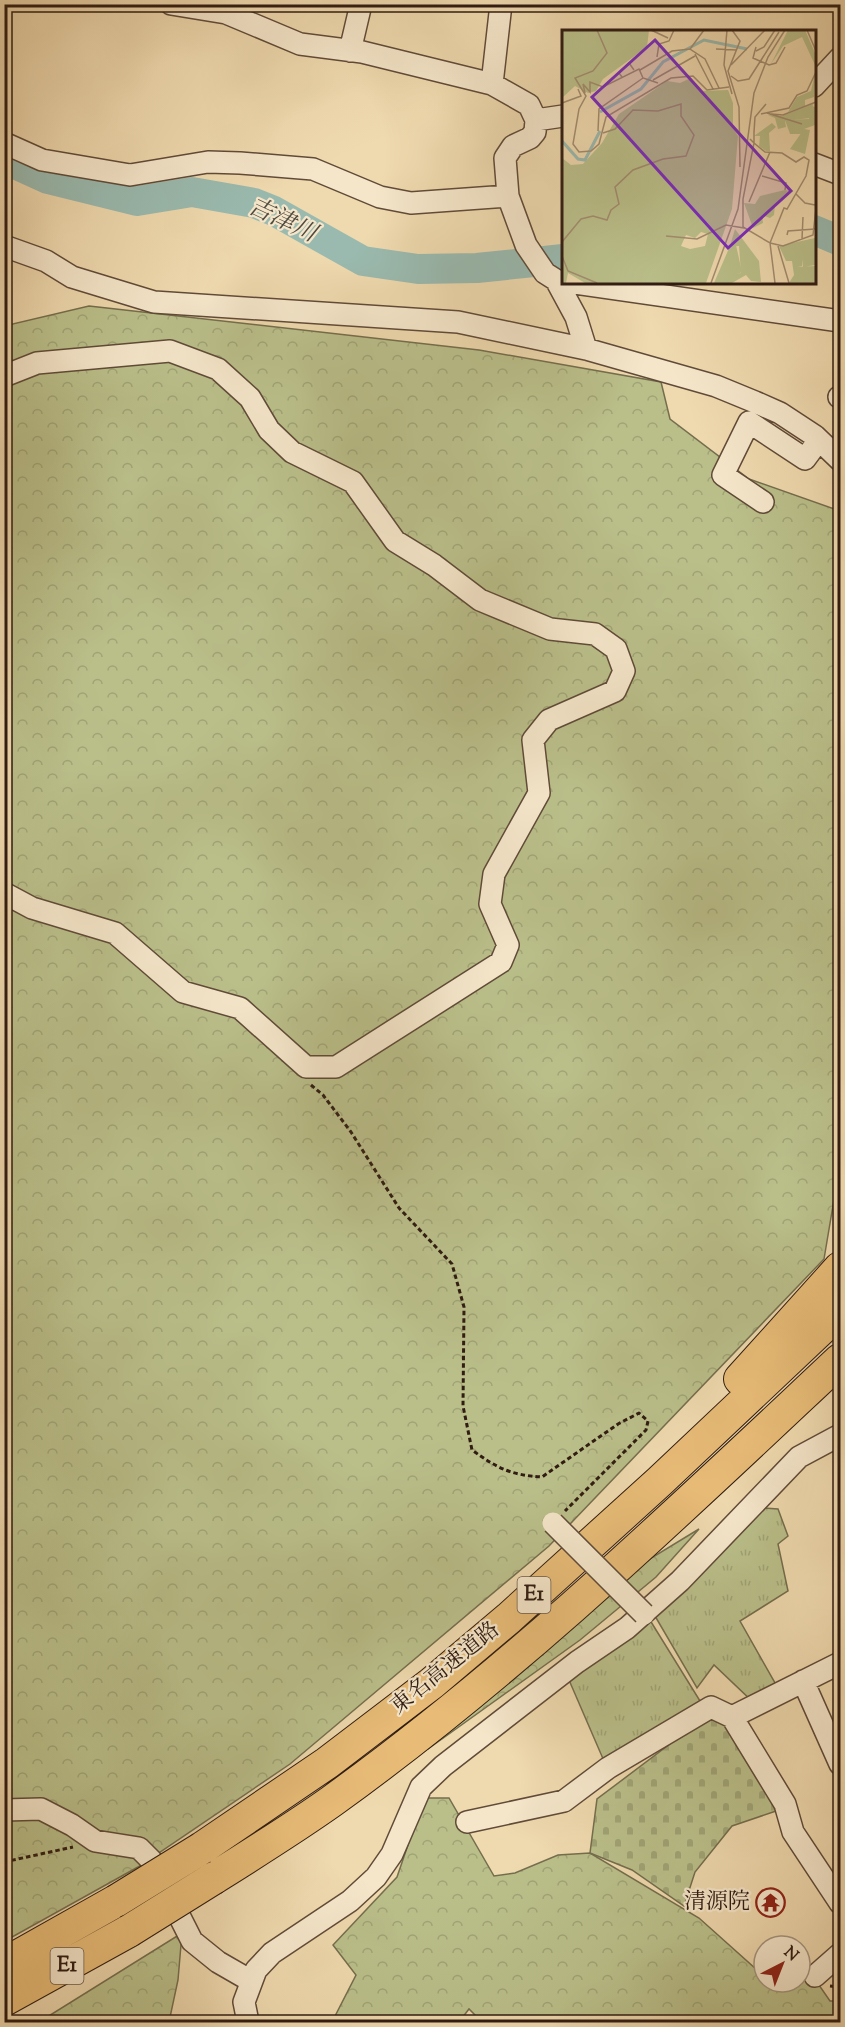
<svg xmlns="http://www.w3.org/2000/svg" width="845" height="2027" viewBox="0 0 845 2027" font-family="'Sorts Mill Goudy','Noto Serif JP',serif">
  <defs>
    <pattern id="grass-tufts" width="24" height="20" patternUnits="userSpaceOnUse" patternTransform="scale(1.5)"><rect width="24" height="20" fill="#babf8a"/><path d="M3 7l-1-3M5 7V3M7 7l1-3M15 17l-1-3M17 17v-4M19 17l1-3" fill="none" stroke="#a0a476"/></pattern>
    <pattern id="forest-crowns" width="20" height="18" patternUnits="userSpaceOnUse" patternTransform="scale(1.5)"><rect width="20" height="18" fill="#babf8a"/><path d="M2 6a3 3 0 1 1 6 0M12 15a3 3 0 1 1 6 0" fill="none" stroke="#a0a476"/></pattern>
    <pattern id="cemetery-stones" width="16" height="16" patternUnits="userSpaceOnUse" patternTransform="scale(1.5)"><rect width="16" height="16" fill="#babf8a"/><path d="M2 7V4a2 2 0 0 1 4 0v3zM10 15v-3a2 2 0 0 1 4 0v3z" fill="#a0a476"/></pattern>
  </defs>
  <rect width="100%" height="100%" fill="#efd9ae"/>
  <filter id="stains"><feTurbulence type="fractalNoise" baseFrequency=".00333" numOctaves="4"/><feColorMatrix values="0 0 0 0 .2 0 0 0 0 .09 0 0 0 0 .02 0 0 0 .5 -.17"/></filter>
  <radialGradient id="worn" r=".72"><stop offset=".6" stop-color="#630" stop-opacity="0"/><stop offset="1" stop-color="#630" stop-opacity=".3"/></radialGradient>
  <path fill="url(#grass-tufts)" stroke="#756e4e" stroke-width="1.5" d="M764 1508 778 1509 788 1536 778 1544 788 1591 740 1621 779 1690 753 1702 714 1665 697 1688 655 1616Z
    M648 1617 705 1709 604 1761 569 1680Z"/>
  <path fill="url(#forest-crowns)" stroke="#756e4e" stroke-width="1.5" d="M89 306 479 350 661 382 670 419 749 479 840 511V1164L824 1259 549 1546 290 1764 138 1867 5 1941 4 326Z
    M699 1529 656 1577 580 1640 428 1749 425 1744 643 1563Z
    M424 1798H449L494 1876 515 1873 558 1855 590 1853 699 1918 756 1969 764 1970V1982H800V1972H810L830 2001H839L840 2013 819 2022H673L639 2017 626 2022H482L469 2009 459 2022H332L356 1975 333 1945 397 1877Z
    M182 1933 178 1980 169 2022H39Z"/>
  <path fill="url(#cemetery-stones)" stroke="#756e4e" stroke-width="1.5" d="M707 1716 723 1718 779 1810 732 1826 695 1872 684 1906 632 1870 590 1853 597 1799Z"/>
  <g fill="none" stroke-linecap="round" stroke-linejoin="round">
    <path stroke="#9abaaf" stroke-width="30" d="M4 159 48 179 137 201 192 192 254 203 274 211 363 261 418 269 477 268 563 259
      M814 230 840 241"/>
    <defs>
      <path id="minor" d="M171 4 226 13 300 44 362 52 492 84 529 105 536 120 535 132 530 138 513 146 505 158 508 196 526 245 545 273 556 280 576 317 586 349
        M350 51 361 4
        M492 84 501 4
        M814 86 840 58
        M536 120 563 116
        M4 143 42 160 130 175 208 162 240 163 313 169 380 197 411 203 508 196
        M814 164 840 174
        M4 246 46 261 72 277 154 302 458 322 586 349 716 386 755 402 780 413 815 436 840 460
        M568 282 840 321
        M4 376 37 363 170 351 218 369 250 398 269 430 292 452 353 482 395 541 434 565 480 600 550 629 595 634 616 649 624 671 615 691 549 720 533 740 539 793 494 874 490 904 508 945 501 962 336 1067H306L240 1008 183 992 115 933 32 908 4 893
        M839 397H840
        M763 502 723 475 749 422 805 459 819 440
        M803 1681 840 1764
        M732 1717 840 1663
        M4 1810 41 1809 72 1825 95 1841 139 1848 151 1860 192 1941 218 1962 251 1981
        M467 1822 564 1801 608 1768 711 1707 732 1717 785 1804 793 1832 840 1903
        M815 1976 840 1954
        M248 2022 244 2002 256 1970 272 1953 350 1901 376 1877 392 1854 421 1787 443 1766 577 1662 627 1628 680 1581 799 1457 840 1435"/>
      <path id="highway" d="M740 1379 840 1268
        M202 1848 327 1763 432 1683 509 1618 660 1481 840 1311
        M214 1878C254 1853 294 1828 332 1801 514 1670 677 1513 840 1360
        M4 1964 116 1901
        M4 2000 129 1931"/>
    </defs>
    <use href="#minor" stroke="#604b39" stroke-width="24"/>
    <use href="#highway" stroke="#301c12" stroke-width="34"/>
    <path stroke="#301c12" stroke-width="3" stroke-dasharray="4.5 3" stroke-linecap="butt" d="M311 1085 323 1095 351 1132 399 1208 452 1264 464 1307 463 1406 472 1450C497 1468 510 1475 542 1477L618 1424 639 1413 648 1421 646 1430 565 1511
      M4 1862 73 1847
      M830 1986 840 1987"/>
    <use href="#minor" stroke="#f5e6ca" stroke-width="21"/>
    <use href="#highway" stroke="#e8bc77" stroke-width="32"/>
    <defs>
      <path id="minor-bridge" d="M553 1523 644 1614"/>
      <path id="highway-bridge" d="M116 1901 202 1848
        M129 1931 214 1878"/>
    </defs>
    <use href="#minor-bridge" stroke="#604b39" stroke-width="24" stroke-linecap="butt"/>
    <use href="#highway-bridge" stroke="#301c12" stroke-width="34" stroke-linecap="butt"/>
    <use href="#minor-bridge" stroke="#f5e6ca" stroke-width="21"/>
    <use href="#highway-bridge" stroke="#e8bc77" stroke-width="32"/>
  </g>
  <defs>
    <symbol id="temple-ring" viewBox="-11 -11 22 22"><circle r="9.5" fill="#f5e6ca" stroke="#8f2418" stroke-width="1.5"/><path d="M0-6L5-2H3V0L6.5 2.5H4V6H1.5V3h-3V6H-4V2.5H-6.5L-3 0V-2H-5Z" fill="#8f2418"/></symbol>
  </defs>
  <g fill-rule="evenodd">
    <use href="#temple-ring" x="754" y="1886" width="33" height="33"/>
  </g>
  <g text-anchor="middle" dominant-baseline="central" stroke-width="4.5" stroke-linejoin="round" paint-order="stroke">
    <g fill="#f5e6ca" stroke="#6b5949" stroke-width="1.5">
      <rect x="517.5" y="1577" width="33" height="36" rx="4.5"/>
      <rect x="50.5" y="1948" width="33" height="36" rx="4.5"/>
    </g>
    <g font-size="21" font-weight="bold" fill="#301c12">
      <text x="534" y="1595">E1</text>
      <text x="67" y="1966">E1</text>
    </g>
    <g font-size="22" fill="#301c12" stroke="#f5e6ca">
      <text transform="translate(446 1669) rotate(-39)">東名高速道路</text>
    </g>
    <g font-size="22" fill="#301c12" stroke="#f5e6ca" text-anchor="end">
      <text x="750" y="1903">清源院</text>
    </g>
    <g font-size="24" font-style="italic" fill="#504b41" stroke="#f5e6ca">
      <text transform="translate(282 221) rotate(25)">吉津川</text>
    </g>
  </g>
  <g transform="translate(562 30)">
    <rect width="254" height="254" fill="#efd9ae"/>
    <path d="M253 43 252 67 243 70V76L226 82 235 67 249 61ZM250 76 253 77V95L242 99 241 104H228L223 90 247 89ZM210 93 214 97 207 103 208 121H204L197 116 198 106H192ZM253 208V235L241 237 240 229V236L236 237 253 236V253H227L232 245 230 231H224L217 216Z" fill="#babf8a"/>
    <path d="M0 0H87L85 17 41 49 34 61 26 63 13 56 0 68ZM226 0H243L253 23V35L240 7 221 16 209 34ZM129 48 141 61 166 60 171 73V98L176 106 170 179 144 253H23L6 243 4 253H0V128L9 135 21 134 40 113 57 84 105 51 118 53ZM139 202 146 204 143 216 128 219 119 216 124 205 133 208ZM251 74 248 88 223 91 224 97 216 99 213 88 206 85 220 86ZM223 160 228 161 213 175 212 185 208 188 200 185 201 193 191 198 182 173 193 174 198 166ZM173 199 197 231 199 252 189 251 184 245 170 253H152L155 246 179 243 177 216H168Z" fill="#babf8a" fill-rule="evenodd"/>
    <path d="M242 99 248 100 243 124 228 119ZM174 215 180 242 161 250 155 246 168 216Z" fill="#babf8a"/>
    <path fill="none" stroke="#9abaaf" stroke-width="3" d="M38 82 79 59 101 32 142 10 185 19M0 111 16 129 23 130 38 101"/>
    <path fill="none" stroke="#a38d70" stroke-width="1.5" d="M35 0 45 23 31 41 13 48 24 66 17 79 11 114 17 122 29 121 37 114 44 87 109 48 131 46 145 60 167 57M89 0 106 8M142 0 128 19 143 29 157 58M165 0 162 35 170 64M170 0 178 11 166 41 177 77 178 137M245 0 254 21M194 17 191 28 207 35 214 33 223 17M154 19 174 20M194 21 202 17 213 0M133 24 151 59M95 27 97 14 107 11 112 0M169 35 203 0M78 40 110 21 128 19M169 46 176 51 187 49 217 2M60 47 57 43 67 33 72 40M91 50 133 26M23 63 21 54 28 62V52L41 57 77 39 81 48 96 53M0 73 19 66 16 59M205 83 240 94M199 84 227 78 235 65 245 61 254 42M209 84 221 85 254 72M36 101 37 79 81 48M192 102 193 87 204 74M188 109 192 113 203 122 220 123 234 132 242 127 247 130 244 146 225 179 222 178 208 213 181 197V169L192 113V101M200 146 224 153 223 160M234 164 243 173 253 175M187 172 208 122M225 205 226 201 253 199M104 206 135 209 164 195 182 198M240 209 241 187M0 212 19 189 31 186 45 190 49 180 57 174 53 157 71 140 101 129 124 126 132 105 119 86V74L96 81 71 80 53 99 41 103M216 216 227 253M0 226 6 241 35 253M149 253 176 179 192 63 206 27 223 0M213 253 208 213 221 216 251 205 254 178"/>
    <path fill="#7b2cbf" fill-opacity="0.15" stroke="#7b2cbf" stroke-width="3" d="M93 10 229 161 166 218 30 67Z"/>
    <rect width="254" height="254" fill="none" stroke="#301c12" stroke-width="3"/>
  </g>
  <rect width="845" height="2027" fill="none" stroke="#efd9ae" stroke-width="24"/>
  <rect x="6" y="6" width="833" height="2015" fill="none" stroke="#301c12" stroke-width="3"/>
  <rect x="12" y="12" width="821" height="2003" fill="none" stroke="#301c12" stroke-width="1.5"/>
  <g transform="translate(782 1964) rotate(42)"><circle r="28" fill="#f5e6ca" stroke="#a69580" stroke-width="1.5"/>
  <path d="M0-4.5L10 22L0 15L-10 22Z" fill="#8f2418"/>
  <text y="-9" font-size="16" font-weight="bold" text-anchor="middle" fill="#301c12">N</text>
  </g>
  <rect width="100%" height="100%" filter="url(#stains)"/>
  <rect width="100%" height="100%" fill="url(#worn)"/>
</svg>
